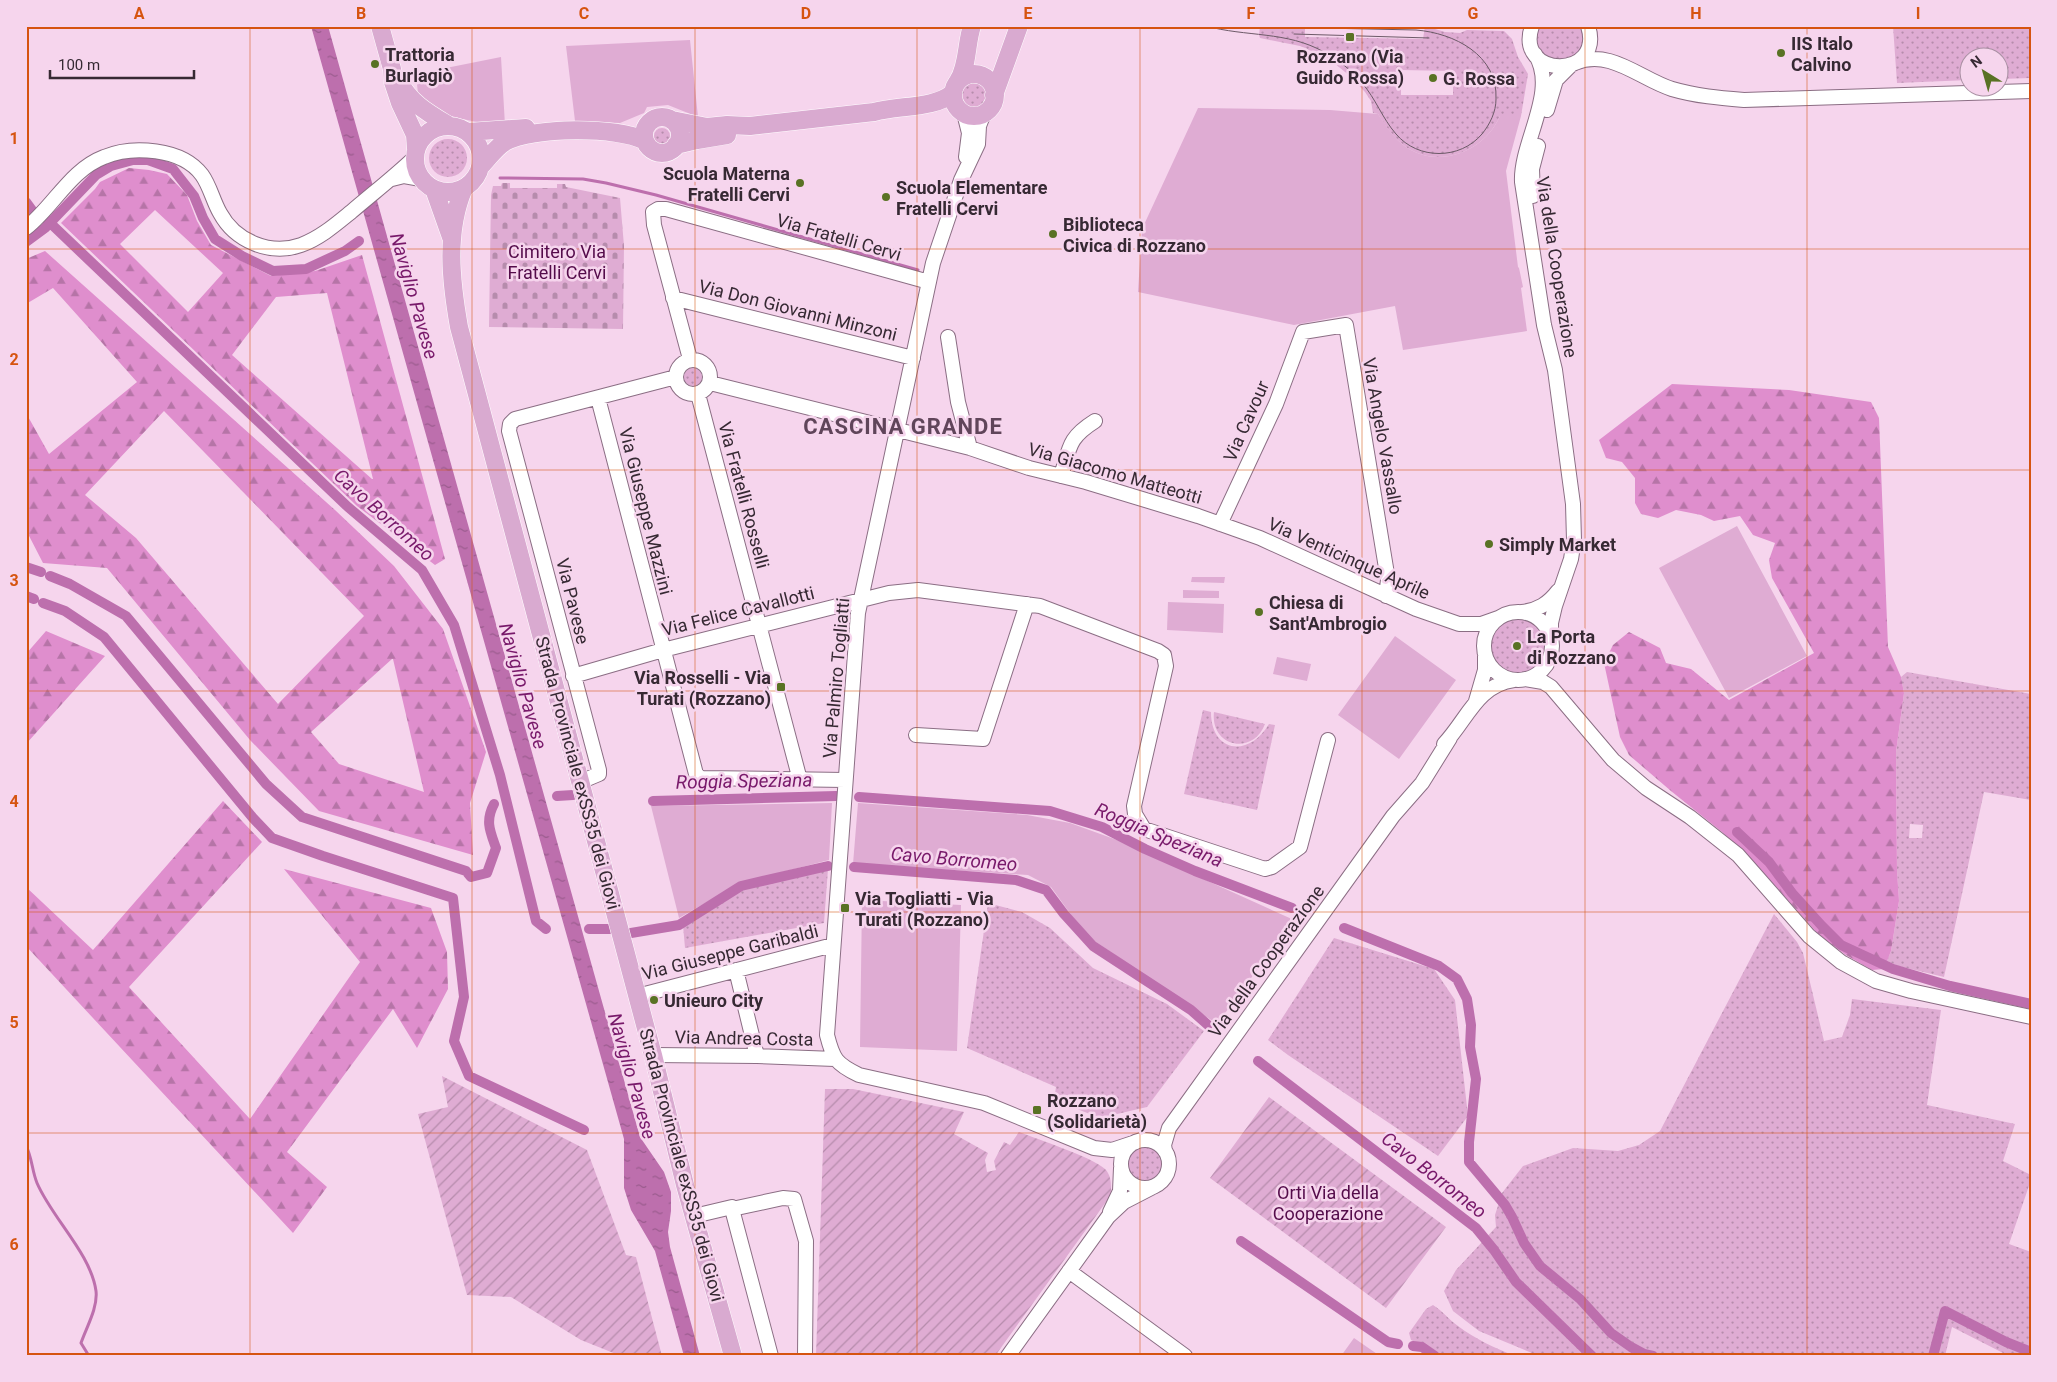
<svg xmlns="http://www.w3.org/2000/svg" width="2057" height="1382" viewBox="0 0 2057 1382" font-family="Roboto,sans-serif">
  <defs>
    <pattern id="grass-dots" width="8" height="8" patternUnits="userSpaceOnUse" patternTransform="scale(1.25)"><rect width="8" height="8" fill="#dfacd3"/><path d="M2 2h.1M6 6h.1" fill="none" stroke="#b68cac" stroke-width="1.8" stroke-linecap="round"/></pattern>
    <pattern id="forest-firs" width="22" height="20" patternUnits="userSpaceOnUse" patternTransform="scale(1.25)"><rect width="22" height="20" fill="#df8ecd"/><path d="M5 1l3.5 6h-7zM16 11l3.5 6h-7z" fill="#b674a7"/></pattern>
    <pattern id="cemetery-stones" width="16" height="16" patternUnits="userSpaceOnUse" patternTransform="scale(1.25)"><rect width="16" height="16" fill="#dfacd3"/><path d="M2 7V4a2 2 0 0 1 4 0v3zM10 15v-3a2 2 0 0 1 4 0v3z" fill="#b68cac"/></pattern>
    <pattern id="garden-furrows" width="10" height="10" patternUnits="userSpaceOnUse" patternTransform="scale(1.25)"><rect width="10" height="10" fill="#dfacd3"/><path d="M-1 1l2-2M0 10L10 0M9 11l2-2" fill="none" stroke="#b68cac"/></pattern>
    <pattern id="water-ripples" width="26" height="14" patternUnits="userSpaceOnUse" patternTransform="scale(1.25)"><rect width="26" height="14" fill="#bd6fad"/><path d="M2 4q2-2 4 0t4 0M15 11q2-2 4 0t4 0" fill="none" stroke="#9a5b8d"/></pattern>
  </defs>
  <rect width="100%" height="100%" fill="#f6d5ed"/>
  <path fill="url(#grass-dots)" fill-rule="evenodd" d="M1260 26 1305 27V37L1423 39 1425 26 1445 32 1460 33 1467 30 1504 31 1512 39 1518 57 1528 74 1521 116H1500C1484 153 1435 171 1402 144 1392 136 1385 125 1378 114L1373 113 1371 101 1365 92 1350 76 1329 59 1300 46 1260 38 1259 35ZM1401 70 1453 71V95H1401Z
    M1538 26H1582C1587 52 1579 58 1555 61 1537 50 1535 47 1538 26Z
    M1893 26H2031V78L2000 79V58H1970L1969 80 1897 83Z
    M959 95a15 15 0 1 1 30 0a15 15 0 1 1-30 0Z
    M654 136a8 8 0 1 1 16 0a8 8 0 1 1-16 0Z
    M429 158a19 19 0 1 1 38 0a19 19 0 1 1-38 0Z
    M684 377a9 9 0 1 1 18 0a9 9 0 1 1-18 0Z
    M1491 646a27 27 0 1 1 54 0a27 27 0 1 1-54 0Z
    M1907 672 2031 694V800L1984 792 1944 977 1898 966 1887 961 1891 951 1899 901 1897 871 1896 752 1904 693 1901 677ZM1910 824 1923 825 1922 838H1909Z
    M1203 710 1211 712C1211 753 1249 758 1269 724L1275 725 1257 810 1184 794Z
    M1214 712 1265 724C1253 756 1210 747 1214 712Z
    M828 869 824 923 685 948 683 925 744 889Z
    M988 903 1022 912 1050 928 1093 968 1167 1004 1204 1031 1147 1107 1100 1118 1054 1100 1056 1087 967 1048Z
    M1774 914 1797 942 1803 953 1824 1041 1842 1037 1850 1015 1852 999 1941 1010 1927 1105 2015 1124 2003 1161 2031 1175V1180L2009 1244 2031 1252V1356H2009L1952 1327 1945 1356H1539L1479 1331 1453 1311 1444 1291 1456 1270 1496 1227 1495 1215 1502 1193 1523 1166 1573 1148 1618 1151 1639 1145 1660 1131Z
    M1334 938 1434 969 1455 1000 1468 1116 1438 1156 1288 1055 1268 1040Z
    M1126 1165a19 19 0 1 1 38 0a19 19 0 1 1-38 0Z
    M1433 1305C1443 1311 1449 1320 1458 1326 1475 1339 1495 1348 1515 1356H1444L1411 1340 1409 1333 1426 1309Z"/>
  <path fill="url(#forest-firs)" fill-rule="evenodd" d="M129 168 149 170 167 174 187 195 197 221 211 245 271 276 315 271 362 255 445 559 435 565 357 506 61 223 95 189 100 182ZM155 210 223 273 188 312 120 244ZM327 293 373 479H372L232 355 276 297Z
    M45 251 335 510 394 566 443 629 486 752 470 803 473 855 319 811 250 740 107 568 43 563 26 530V413L49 454 137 382 53 288 26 304V259ZM164 411 364 616 278 704 136 538 85 495ZM392 659H393L424 792 339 764 311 732Z
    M1672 384 1789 390 1871 402 1879 418 1888 647 1901 677 1904 693 1896 752 1897 871 1899 901 1891 951 1884 969 1872 970 1846 955 1819 935 1762 871 1722 832 1671 791 1629 755 1620 737 1604 663 1613 645 1629 632 1660 648 1666 663 1691 669 1729 700 1814 653 1772 578 1769 560 1775 543 1753 535 1740 516 1714 521 1701 515 1676 510 1658 518 1641 514 1635 503V478L1622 462 1606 458 1599 440Z
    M46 631 105 656 26 744V654Z
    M223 801 262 842 129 987 250 1119 360 962 284 869 431 908 447 952 448 989 417 1048 393 1009 287 1152 327 1187 293 1233 26 946V887L93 950Z"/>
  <path fill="url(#cemetery-stones)" d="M502 183H510V188H557V184H565L566 187 620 198 624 246 623 329 489 327 491 195 493 186H501Z"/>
  <path fill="#dfacd3" d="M690 40 698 117 668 105 647 107 644 113 620 123 575 121 566 46Z
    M501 57 505 125C474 124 448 116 419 104L416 74Z
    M1198 108 1330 110 1378 114C1385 124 1392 136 1402 144 1435 171 1484 153 1500 116H1521L1506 171 1518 267 1519 268 1523 287 1521 288 1527 331 1403 350 1395 306 1294 325 1138 292 1142 229Z
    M1737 526 1807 656 1729 698 1659 568Z
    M1192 577H1225L1224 583 1191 582Z
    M1183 590 1219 591V598H1183Z
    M1168 602 1224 604 1223 633 1167 630Z
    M1395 636 1456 680 1399 759 1338 715Z
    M1277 657 1311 664 1307 681 1273 674Z
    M832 803 829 860 740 883 679 918 651 806Z
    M858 803 1027 815 1070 823 1117 840 1294 920 1217 1024 1096 942 1072 916 1051 887 1028 875 853 864Z
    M862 900 961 905 957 1051 860 1047Z
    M1354 1338 1380 1356H1341Z"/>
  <path fill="url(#garden-furrows)" d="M442 1076 587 1150 626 1255 636 1257 662 1356H621L581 1340 511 1297 467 1295 418 1114 448 1107Z
    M825 1089H853L964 1112 954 1134 988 1153 985 1160 987 1172 996 1170 994 1161 1004 1142 1010 1145 1019 1132C1039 1140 1090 1156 1105 1169 1112 1176 1111 1186 1111 1195L995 1356H816Z
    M1269 1097 1446 1227 1386 1308 1210 1178Z"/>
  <path fill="url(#water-ripples)" d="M311 26H328L640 1137 664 1172 671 1192V1211L668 1232 670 1247 700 1356H684L655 1251 631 1210 624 1188V1139Z"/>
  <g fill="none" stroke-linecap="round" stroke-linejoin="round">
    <path stroke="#bd6fad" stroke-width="3" d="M500 178 583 179 606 183 656 195 918 270
      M26 1146C32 1157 32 1171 37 1183 52 1218 91 1254 96 1291 98 1308 86 1328 81 1343L89 1356"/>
    <path stroke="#bd6fad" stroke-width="10" d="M26 202 34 213
      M46 219 348 507 422 570 454 625 500 775 536 921 546 929
      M26 242 45 228 96 175 111 166 133 160H148L173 169 194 196 203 218 215 239 242 256 273 271 306 269 345 251 359 241
      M26 567 41 572
      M50 576 70 584 126 616 266 784 302 817 466 871 471 877 487 873 496 848C490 831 485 821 494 804
      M26 596 34 599
      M43 603 65 611 104 637 253 818 272 838 323 856 453 898 464 997 454 1041 469 1076 584 1130
      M557 796 573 795
      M859 797 1050 811 1102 827 1145 849 1195 871 1292 908
      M653 801 836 796
      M1737 832 1769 862 1792 893 1822 926 1841 945 1893 969 1950 986 2031 1004
      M854 867 1016 880 1046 890 1064 914 1093 946 1191 1010 1208 1025
      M1344 928 1439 966 1457 979 1467 999 1471 1025 1470 1047 1476 1079 1469 1142V1162L1505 1205 1512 1217 1524 1243 1540 1266 1580 1299 1611 1333 1631 1347 1644 1354 1653 1356
      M589 929H610
      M631 933 679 925 741 886 828 866
      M1258 1061 1476 1228 1494 1250 1516 1282 1592 1356
      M1241 1241 1388 1342 1398 1344
      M1413 1346 1422 1347 1435 1356
      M1933 1356 1945 1311 2006 1342 2031 1352"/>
    <defs>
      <path id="minor" d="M1532 26C1514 79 1605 80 1588 26
        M1535 54C1559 91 1520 142 1522 182L1544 325 1555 370 1573 504 1574 540 1571 559 1555 606 1551 623V637
        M1575 63C1610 48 1640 79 1672 89 1696 96 1720 98 1744 100L2031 91
        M1547 110 1556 80 1571 65
        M964 113 969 133 966 157
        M984 113 979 126 978 144 961 180 933 263 858 613 827 1035C833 1059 836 1064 859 1075L984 1103 1094 1148 1112 1150 1136 1142
        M392 179 404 176 421 179
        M1533 196 1532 169 1538 146
        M26 228C54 206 70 170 104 157 132 145 182 148 202 175 210 186 213 201 220 213 235 241 270 256 301 245 320 238 335 225 351 212 372 194 394 177 414 158
        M673 298 913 358
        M948 337 958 402 970 448
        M690 359 654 225 653 212 658 209H666L929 282
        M676 377a17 17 0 1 1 34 0a17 17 0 1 1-34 0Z
        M710 383 970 448 1029 468 1086 482 1198 516 1260 538 1416 609 1459 624H1481L1498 618
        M698 394 800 780
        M598 398 696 774 701 778 845 780
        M1061 476C1070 447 1068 438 1095 421
        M1220 524 1276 404 1303 332 1346 325 1388 580 1386 596
        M1484 646a34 34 0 1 1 68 0a34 34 0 1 1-68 0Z
        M1522 612C1538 610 1548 604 1558 591
        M573 676 663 650 889 593 918 590 1040 606 1158 651 1164 655 1166 666 1134 806 1135 814 1144 829 1265 869 1272 867 1300 847 1328 740
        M1525 679 1543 682 1551 687 1613 760 1646 788 1690 817 1738 855 1809 936 1841 962 1876 981 1911 991 2031 1017
        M1476 701 1485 670V656
        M916 735 983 739 1027 604
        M1444 744C1467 720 1477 685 1514 680
        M580 782 599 774V770L509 431 510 424 515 419 676 377
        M736 970 757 1056
        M637 996 833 945
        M653 1055 757 1056 835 1059
        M1121 1164a24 24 0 1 1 48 0a24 24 0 1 1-48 0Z
        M1165 1151 1164 1145 1169 1128 1393 816 1422 783 1450 738
        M732 1209 771 1356
        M1110 1212 1120 1191 1121 1168
        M694 1216 732 1207V1209L783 1198 794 1199 806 1241 805 1356
        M1069 1271 1185 1356
        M1008 1356 1108 1217 1124 1202 1155 1186"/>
      <path id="major" d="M380 26 392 69 393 82 400 103 415 135 416 148
        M953 95a21 21 0 1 1 42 0a21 21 0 1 1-42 0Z
        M398 80C410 103 428 113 448 125
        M958 81C968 66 966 44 972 26
        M994 95 1019 26
        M644 135a18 18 0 1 1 36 0a18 18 0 1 1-36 0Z
        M672 120 707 127 727 125 750 126 874 112C899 105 934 109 953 93
        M415 159a33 33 0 1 1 66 0a33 33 0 1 1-66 0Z
        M468 132 526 128
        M676 145 697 140 727 135
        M480 167C488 159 495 148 505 142 532 127 618 126 645 141
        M464 188C445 232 451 282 459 327L653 1055 685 1185 733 1356
        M434 189 451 237"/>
    </defs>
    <use href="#minor" stroke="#8b6e84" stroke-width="16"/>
    <use href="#major" stroke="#fff" stroke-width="19"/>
    <use href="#minor" stroke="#fff" stroke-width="14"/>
    <use href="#major" stroke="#d9aad0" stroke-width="18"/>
    <path stroke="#6d5a68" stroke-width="1" d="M1206 26C1246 37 1287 31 1324 52 1339 60 1352 71 1362 83 1376 99 1382 118 1396 134 1418 160 1460 160 1482 134 1490 124 1496 112 1496 99 1498 55 1454 33 1416 30L1227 26
      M1294 34 1429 38"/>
  </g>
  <path fill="none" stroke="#d65410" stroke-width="1" stroke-opacity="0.55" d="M250 26V1356M472 26V1356M695 26V1356M917 26V1356M1140 26V1356M1362 26V1356M1585 26V1356M1807 26V1356M26 249H2031M26 470H2031M26 691H2031M26 912H2031M26 1133H2031"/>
  <g fill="#597224" stroke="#f6d5ed" stroke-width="2">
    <rect x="1345" y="32" width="10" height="10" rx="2.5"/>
    <circle cx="1781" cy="53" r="5"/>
    <circle cx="375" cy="64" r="5"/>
    <circle cx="1433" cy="78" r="5"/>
    <circle cx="800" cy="183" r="5"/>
    <circle cx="886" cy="197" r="5"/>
    <circle cx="1053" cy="234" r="5"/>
    <circle cx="1489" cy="544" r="5"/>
    <circle cx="1259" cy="612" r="5"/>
    <circle cx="1517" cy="646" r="5"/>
    <rect x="776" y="682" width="10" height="10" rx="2.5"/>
    <rect x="840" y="903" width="10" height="10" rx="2.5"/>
    <circle cx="654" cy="1000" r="5"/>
    <rect x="1032" y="1105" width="10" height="10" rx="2.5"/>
  </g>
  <g text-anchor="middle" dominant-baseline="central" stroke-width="5" stroke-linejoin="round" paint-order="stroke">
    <g font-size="18" font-weight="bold" fill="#362933" stroke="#f6d5ed" text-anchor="start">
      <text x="1791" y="43">IIS Italo<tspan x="1791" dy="21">Calvino</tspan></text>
      <text x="385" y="54">Trattoria<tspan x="385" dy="21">Burlagiò</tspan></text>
      <text x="1350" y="56" text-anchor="middle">Rozzano (Via<tspan x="1350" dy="21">Guido Rossa)</tspan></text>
      <text x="1443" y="78">G. Rossa</text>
      <text x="790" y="173" text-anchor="end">Scuola Materna<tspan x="790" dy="21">Fratelli Cervi</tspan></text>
      <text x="896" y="187">Scuola Elementare<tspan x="896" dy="21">Fratelli Cervi</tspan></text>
      <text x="1063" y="224">Biblioteca<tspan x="1063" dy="21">Civica di Rozzano</tspan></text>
      <text x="1499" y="544">Simply Market</text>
      <text x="1269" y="602">Chiesa di<tspan x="1269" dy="21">Sant'Ambrogio</tspan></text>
      <text x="1527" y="636">La Porta<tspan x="1527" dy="21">di Rozzano</tspan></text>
      <text x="771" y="677" text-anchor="end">Via Rosselli - Via<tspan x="771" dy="21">Turati (Rozzano)</tspan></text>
      <text x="855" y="898">Via Togliatti - Via<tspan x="855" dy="21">Turati (Rozzano)</tspan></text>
      <text x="664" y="1000">Unieuro City</text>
      <text x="1047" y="1100">Rozzano<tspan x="1047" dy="21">(Solidarietà)</tspan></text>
    </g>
    <g font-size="18" fill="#362933" stroke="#f6d5ed">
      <text transform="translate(839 237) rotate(16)">Via Fratelli Cervi</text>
      <text transform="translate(1557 267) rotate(81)">Via della Cooperazione</text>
      <text transform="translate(798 310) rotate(14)">Via Don Giovanni Minzoni</text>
      <text transform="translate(1246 421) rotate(-66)">Via Cavour</text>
      <text transform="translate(1383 436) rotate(80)">Via Angelo Vassallo</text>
      <text transform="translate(1115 473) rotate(16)">Via Giacomo Matteotti</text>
      <text transform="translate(744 495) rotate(75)">Via Fratelli Rosselli</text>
      <text transform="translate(646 511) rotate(76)">Via Giuseppe Mazzini</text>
      <text transform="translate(1349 558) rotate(24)">Via Venticinque Aprile</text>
      <text transform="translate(573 601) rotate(76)">Via Pavese</text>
      <text transform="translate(738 611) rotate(-14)">Via Felice Cavallotti</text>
      <text transform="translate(836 678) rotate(-85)">Via Palmiro Togliatti</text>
      <text transform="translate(578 773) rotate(75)">Strada Provinciale exSS35 dei Giovi</text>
      <text transform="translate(730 952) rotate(-14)">Via Giuseppe Garibaldi</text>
      <text transform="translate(1266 961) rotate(-54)">Via della Cooperazione</text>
      <text transform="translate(744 1038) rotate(1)">Via Andrea Costa</text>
      <text transform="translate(682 1165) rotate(75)">Strada Provinciale exSS35 dei Giovi</text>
    </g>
    <g font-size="18" fill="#540b4a" stroke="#f6d5ed">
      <text x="557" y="251">Cimitero Via<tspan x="557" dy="21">Fratelli Cervi</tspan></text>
      <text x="1328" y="1192">Orti Via della<tspan x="1328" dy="21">Cooperazione</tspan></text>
    </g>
    <g font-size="19" font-style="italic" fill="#78196a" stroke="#f6d5ed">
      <text transform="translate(414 296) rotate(74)">Naviglio Pavese</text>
      <text transform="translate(384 515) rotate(42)">Cavo Borromeo</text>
      <text transform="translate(523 686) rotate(74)">Naviglio Pavese</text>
      <text transform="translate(744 781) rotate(-1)">Roggia Speziana</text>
      <text transform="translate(1159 835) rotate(23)">Roggia Speziana</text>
      <text transform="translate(954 859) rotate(5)">Cavo Borromeo</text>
      <text transform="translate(632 1076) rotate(74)">Naviglio Pavese</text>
      <text transform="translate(1434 1175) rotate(38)">Cavo Borromeo</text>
    </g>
    <g font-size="22" font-weight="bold" letter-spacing="1" fill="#60455a" stroke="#f6d5ed">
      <text x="903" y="426">CASCINA GRANDE</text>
    </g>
  </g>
  <rect width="2057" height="1382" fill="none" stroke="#f6d5ed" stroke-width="55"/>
  <g transform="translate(1984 72) rotate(323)"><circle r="24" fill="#f6d5ed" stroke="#a990a3"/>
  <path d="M0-4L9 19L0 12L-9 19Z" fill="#597224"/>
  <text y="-8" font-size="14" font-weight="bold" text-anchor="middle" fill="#362933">N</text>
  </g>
  <path d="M50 70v8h144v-8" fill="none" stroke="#362933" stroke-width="2.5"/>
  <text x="58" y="70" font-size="15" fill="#362933" stroke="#f6d5ed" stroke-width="4" paint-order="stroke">100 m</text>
  <rect x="28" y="28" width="2002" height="1326" fill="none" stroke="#d65410" stroke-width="2"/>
  <g font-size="16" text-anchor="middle" font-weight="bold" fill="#d65410">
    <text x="139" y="19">A</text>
    <text x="361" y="19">B</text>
    <text x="584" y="19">C</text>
    <text x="806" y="19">D</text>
    <text x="1028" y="19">E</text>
    <text x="1251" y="19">F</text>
    <text x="1473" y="19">G</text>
    <text x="1696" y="19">H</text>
    <text x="1918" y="19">I</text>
    <text x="14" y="144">1</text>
    <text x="14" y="365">2</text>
    <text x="14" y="586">3</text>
    <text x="14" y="807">4</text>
    <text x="14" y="1028">5</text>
    <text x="14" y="1250">6</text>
  </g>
</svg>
